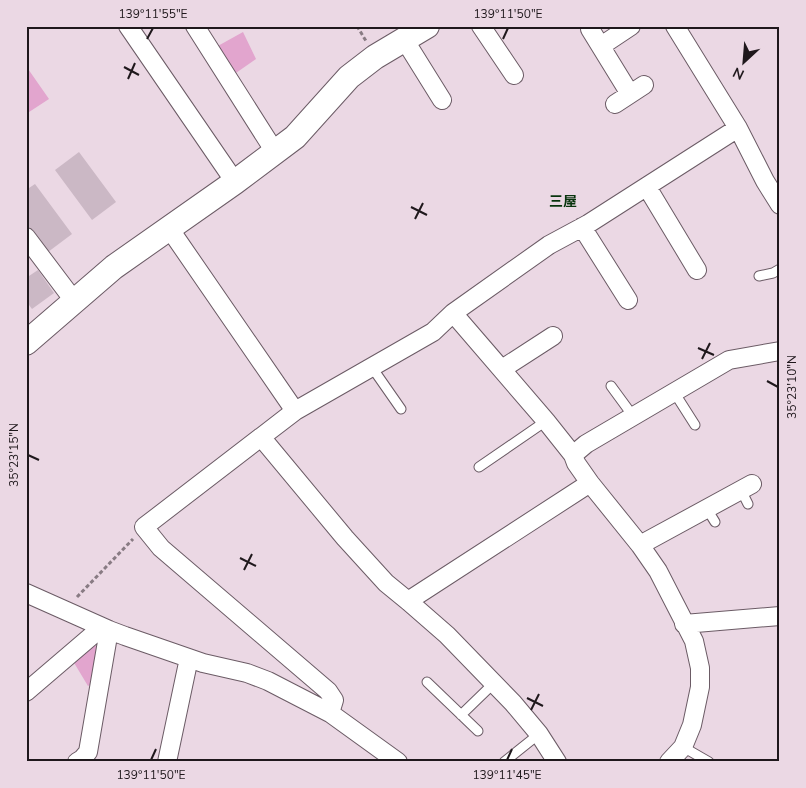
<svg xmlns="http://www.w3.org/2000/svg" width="806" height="788" viewBox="0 0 806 788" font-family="'Nunito Sans','Noto Sans JP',sans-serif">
  <rect width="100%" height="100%" fill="#ebd8e4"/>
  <path fill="#e2a5ce" d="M243 32 256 59 233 75 216 47Z
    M26 66 49 99 26 114Z
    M93 644 99 648 93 683 88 686 73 661Z"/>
  <path fill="#cbb8c5" d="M79 152 116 202 92 220 55 170Z
    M35 184 72 234 48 252 26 223V190Z
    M38 270 54 293 32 309 26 301V278Z"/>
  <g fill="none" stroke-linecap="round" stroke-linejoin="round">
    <defs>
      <path id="lane" d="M759 276 773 273 780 269
        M371 366 401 409
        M611 386 633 416
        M674 392 695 425
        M479 467 546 421
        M741 490 748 504
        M707 509 715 522
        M427 682 478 731
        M461 715 493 684
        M683 747 709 762
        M504 762 539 734"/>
      <path id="street" d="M128 26 235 182
        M195 26 275 152
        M481 26 514 75
        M675 26 738 128 765 181 780 205
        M590 29 630 94
        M404 39 442 100
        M601 46 631 26
        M615 104 644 85
        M647 187 697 270
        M582 227 628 300
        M169 228 295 411
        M26 237 75 302
        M453 313 546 421 573 455 576 463 590 483 640 545 658 571 694 641 700 668V687L692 725 683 747 669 762
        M502 369 553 336
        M261 437 345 538 386 583 408 601 447 635 513 703 539 734 557 762
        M573 455 586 444 729 360 780 351
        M640 545 752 484
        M26 593 109 630 125 636 203 663 247 673 268 681 330 713 398 762
        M408 601 590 483
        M684 624 780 616
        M26 692 102 627
        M330 713 334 700 328 691 161 548 144 527 295 411 433 332 453 313 549 245 588 224 738 128
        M77 762 82 759 88 752 109 630
        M167 762 189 658"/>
      <path id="secondary" d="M26 343 114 267 235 182 295 137 349 77 375 57 427 26"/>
    </defs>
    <use href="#lane" stroke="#6b5b65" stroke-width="11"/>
    <use href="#street" stroke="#6b5b65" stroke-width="20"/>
    <use href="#secondary" stroke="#6b5b65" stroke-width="26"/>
    <path stroke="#887b83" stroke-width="3" stroke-dasharray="4 2.5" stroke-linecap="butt" d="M357 26 366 41
      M77 597 133 539"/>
    <use href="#lane" stroke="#fff" stroke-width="9"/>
    <use href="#street" stroke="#fff" stroke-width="18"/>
    <use href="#secondary" stroke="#fff" stroke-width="24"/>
  </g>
  <path fill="none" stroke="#1f181c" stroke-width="2" d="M147 39 153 28M503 39 508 28M124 67 139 75M128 79 135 63M411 207 427 215M415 219 423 203M698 348 714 355M702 359 710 343M767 381 778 387M28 455 39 460M240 558 256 566M244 570 252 554M527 698 543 706M531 710 539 694M151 760 156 749M507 760 512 749"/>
  <g text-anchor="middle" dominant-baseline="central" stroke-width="4" stroke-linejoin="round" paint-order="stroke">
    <g font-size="14" font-weight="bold" fill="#08340d" stroke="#ebd8e4">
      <text x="563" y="201">三屋</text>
    </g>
  </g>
  <rect width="806" height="788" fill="none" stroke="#ebd8e4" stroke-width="55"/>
  <g transform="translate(744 62) rotate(206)" stroke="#ebd8e4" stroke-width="4" paint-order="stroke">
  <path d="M0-4L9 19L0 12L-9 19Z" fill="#1f181c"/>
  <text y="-8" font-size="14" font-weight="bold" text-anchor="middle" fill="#1f181c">N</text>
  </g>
  <rect x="28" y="28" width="750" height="732" fill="none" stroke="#1f181c" stroke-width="2"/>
  <g font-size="12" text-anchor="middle" fill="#1f181c">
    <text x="153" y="18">139°11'55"E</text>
    <text x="508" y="18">139°11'50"E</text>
    <text transform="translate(792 387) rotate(-90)" y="4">35°23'10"N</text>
    <text transform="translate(14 455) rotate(-90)" y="4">35°23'15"N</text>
    <text x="151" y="779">139°11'50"E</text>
    <text x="507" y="779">139°11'45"E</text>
  </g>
</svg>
